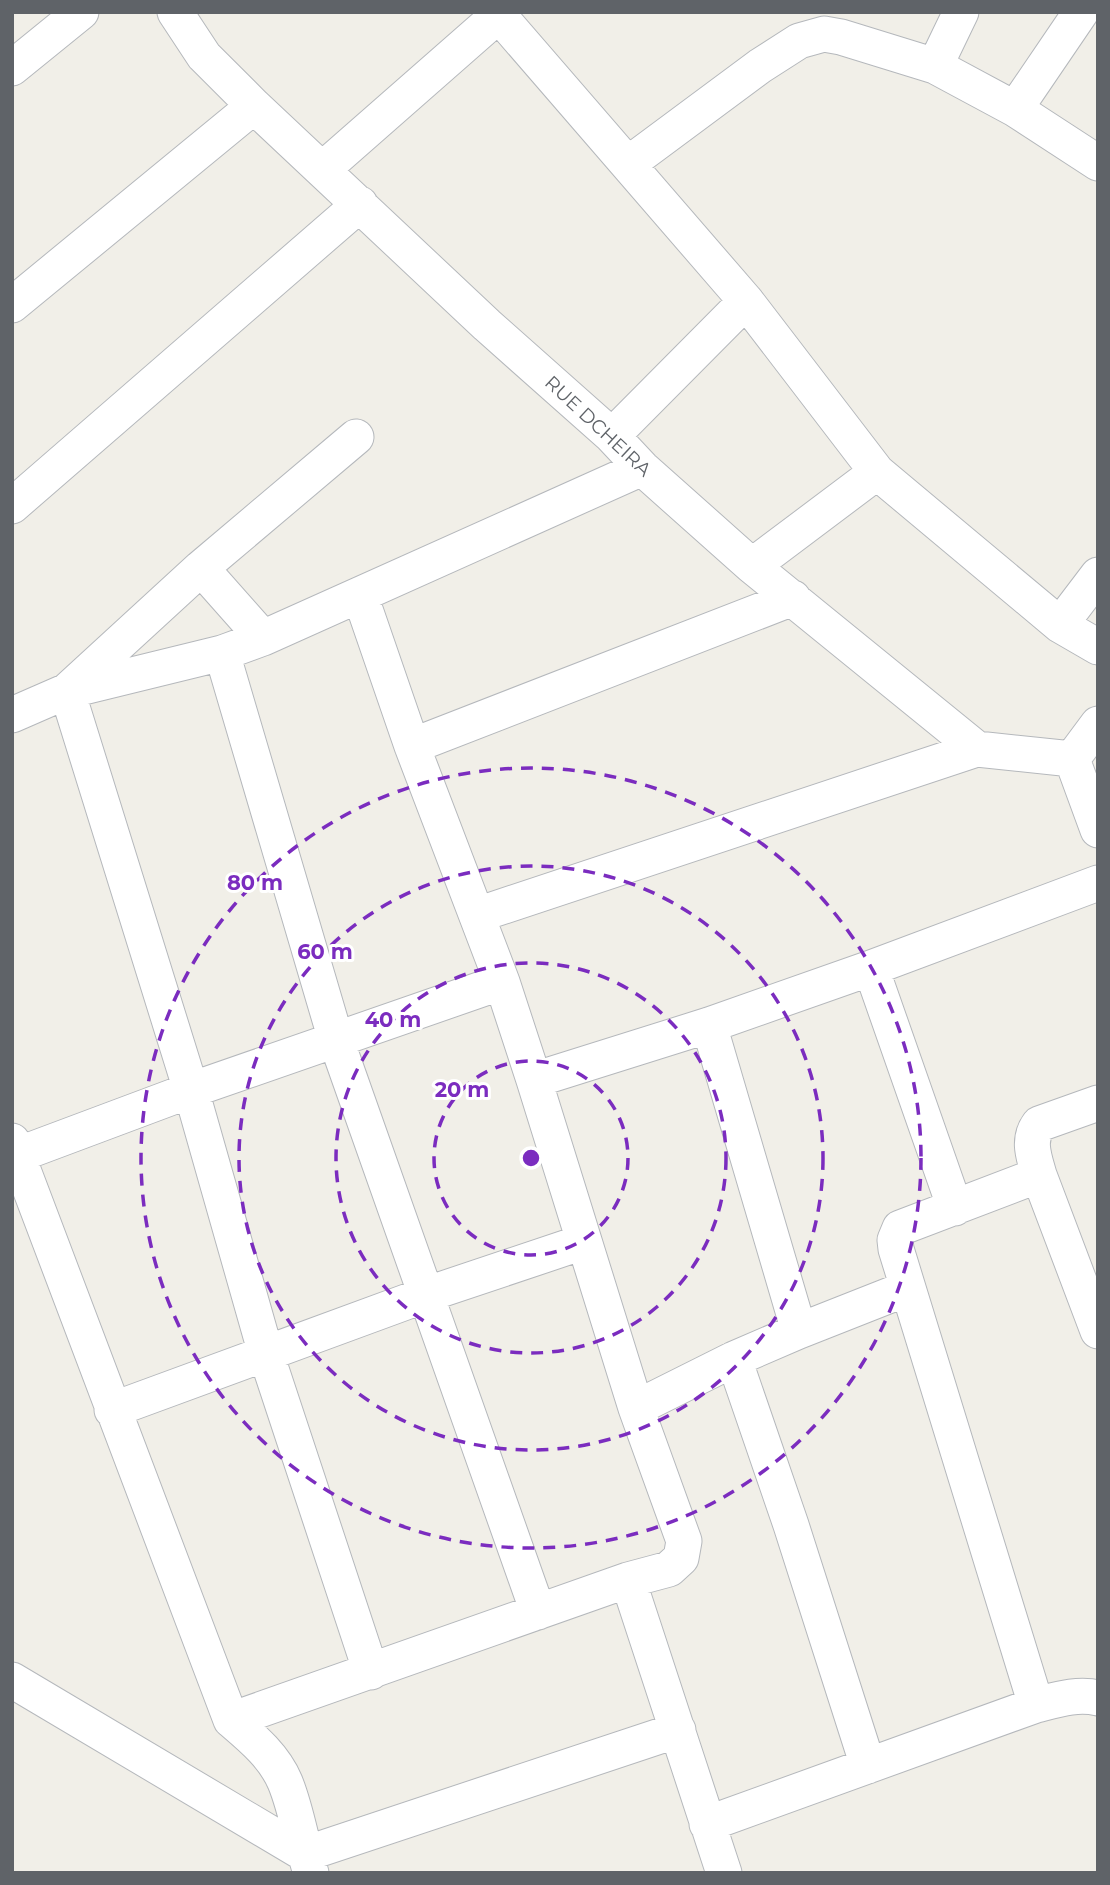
<svg xmlns="http://www.w3.org/2000/svg" width="1110" height="1885" viewBox="0 0 1110 1885" font-family="Montserrat,sans-serif">
  <rect width="100%" height="100%" fill="#f1efe8"/>
  <g fill="none" stroke-linecap="round" stroke-linejoin="round">
    <defs>
      <path id="street" d="M175 12 204 56 254 106 487 325 612 436 642 468 752 566 977 749 1072 759
        M496 12 746 301 877 472 1060 625 1098 647
        M935 66 961 12
        M12 68 81 12
        M1015 109 1081 12
        M628 164 760 66 799 41 824 34 841 37 935 66 1015 109 1098 163
        M322 170 502 12
        M12 305 254 106
        M612 436 746 301
        M356 437 201 568 67 691 191 1090 266 1354 371 1672
        M12 506 360 204
        M752 566 877 472
        M201 568 263 638
        M1060 625 1098 575
        M222 653 336 1040 538 1612
        M12 715 67 691 222 653 263 638 642 468
        M412 746 793 598
        M1072 759 1098 830
        M1072 759 1098 724
        M477 915 977 749
        M871 968 955 1208
        M709 1025 799 1331
        M534 1080 709 1025 871 968 1098 883
        M1098 1103 1039 1124C1027 1140 1034 1157 1039 1175L1098 1331
        M12 1141 231 1720C252 1738 274 1756 285 1782 297 1811 301 1843 311 1873
        M12 1157 191 1090 502 982
        M734 1359 791 1525 868 1766
        M636 1408 734 1359 799 1331 908 1288
        M112 1410 425 1295 583 1242
        M628 1580 724 1873
        M12 1680 305 1854 678 1730
        M1036 1705 896 1249 895 1240 900 1228 1039 1175
        M231 1720 628 1580 669 1569 681 1558 684 1541 636 1408 534 1080 502 982 412 746 360 595
        M707 1824 1036 1705C1056 1700 1077 1693 1098 1698"/>
    </defs>
    <use href="#street" stroke="#b5b8bc" stroke-width="37"/>
    <use href="#street" stroke="#fff" stroke-width="35"/>
  </g>
  <g fill="none" stroke="#7b2cbf" stroke-width="3.5" stroke-dasharray="12 9">
    <circle cx="531" cy="1158" r="97"/>
    <circle cx="531" cy="1158" r="195"/>
    <circle cx="531" cy="1158" r="292"/>
    <circle cx="531" cy="1158" r="390"/>
  </g>
  <g text-anchor="middle" dominant-baseline="central" stroke-width="6" stroke-linejoin="round" paint-order="stroke">
    <g font-size="19" fill="#5f6368" stroke="#fff">
      <text transform="translate(598 426) rotate(43)">RUE DCHEIRA</text>
    </g>
  </g>
  <circle cx="531" cy="1158" r="10" fill="#7b2cbf" stroke="#fff" stroke-width="3.5"/>
  <g font-size="21" text-anchor="middle" font-weight="bold" fill="#7b2cbf" stroke="#fff" stroke-width="6" stroke-linejoin="round" paint-order="stroke">
    <text x="255" y="890">80 m</text>
    <text x="325" y="959">60 m</text>
    <text x="393" y="1027">40 m</text>
    <text x="462" y="1097">20 m</text>
  </g>
  <rect width="1110" height="1885" fill="none" stroke="#5f6368" stroke-width="28"/>
</svg>
